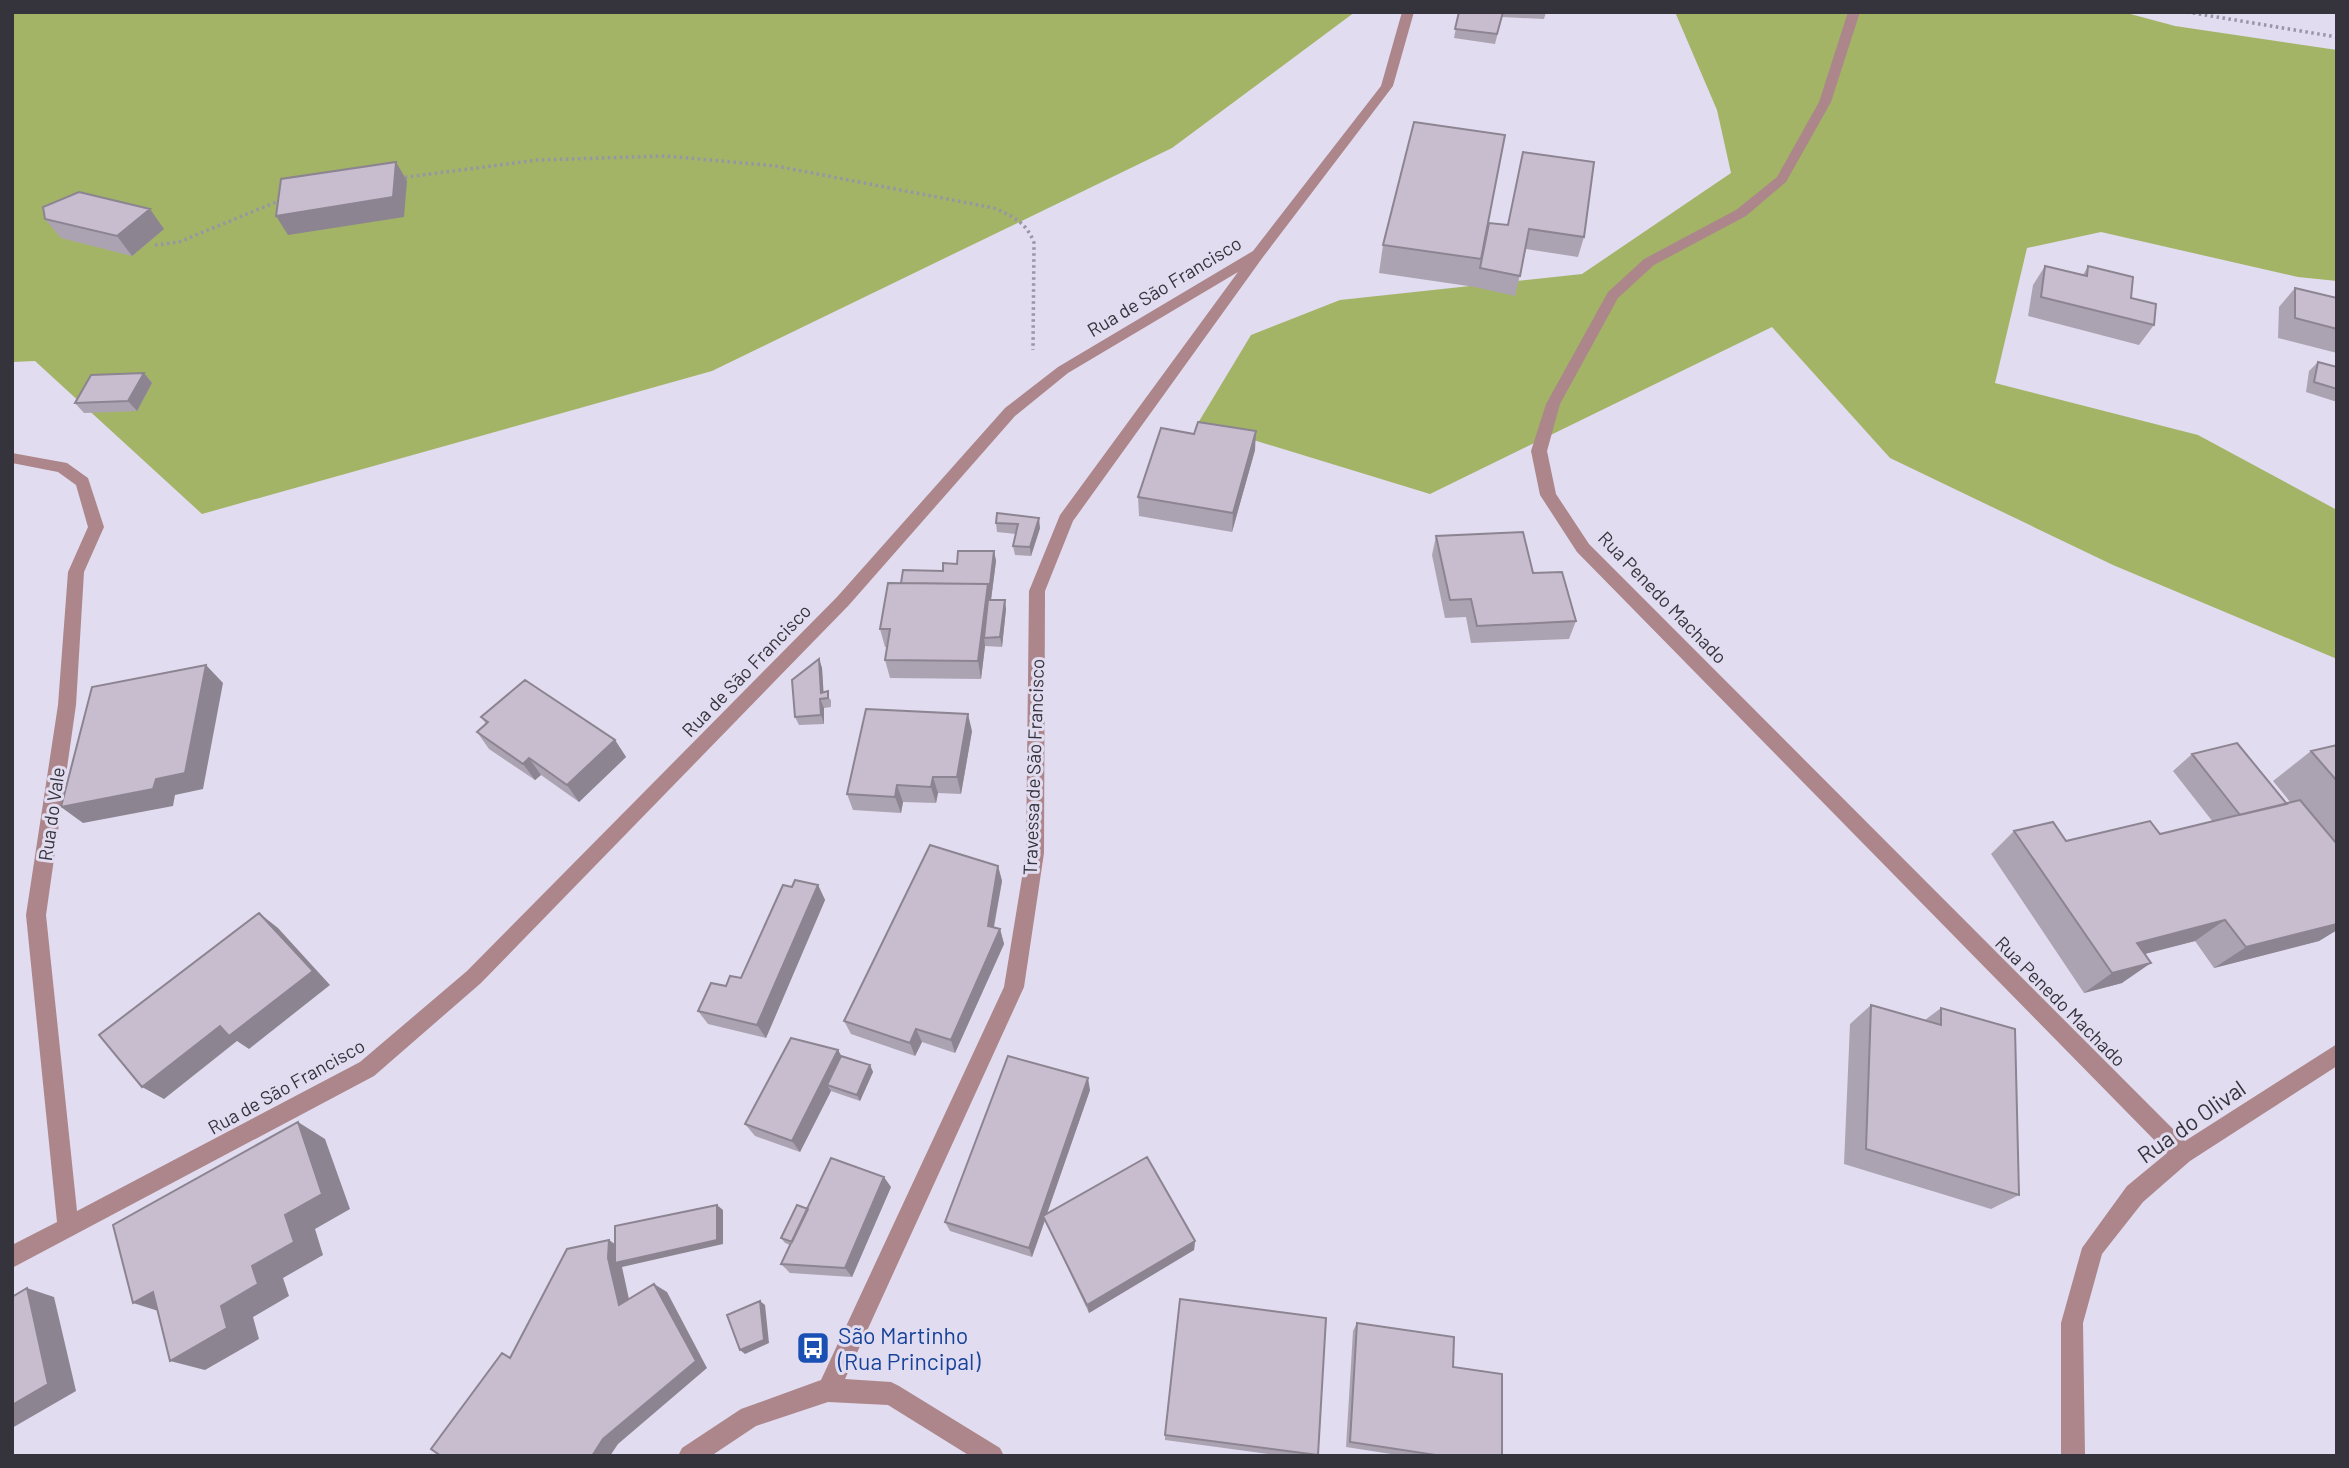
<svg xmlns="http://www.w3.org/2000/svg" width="2349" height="1468" viewBox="0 0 2349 1468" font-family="Barlow,sans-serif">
  <rect width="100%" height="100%" fill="#e1dcf0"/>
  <path fill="#a3b467" d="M12 12H1355L1172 148 712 371 202 514 35 361 12 362Z
    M1675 12H2123L2175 26 2337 50V281L2298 277 2101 232 2027 248 1995 383 2198 435 2337 510V659L2113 565 1890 458 1772 327 1430 494 1198 423 1251 335 1340 300 1582 274 1731 173 1717 110Z"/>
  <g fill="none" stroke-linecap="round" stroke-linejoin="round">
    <path stroke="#9895a4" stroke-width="3.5" stroke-dasharray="2.5 3.5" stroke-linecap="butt" d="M2187 12 2337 37
      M399 178 538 160 666 156 776 166 994 208C1013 216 1027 223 1034 243L1033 350
      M155 245 179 242 281 200"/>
    <path fill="#ac868a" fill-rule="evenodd" d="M1402 12H1414L1393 86 1263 257 1073 521 1045 591 1044 853 1024 987 845 1379 891 1382 899 1386 1000 1448 1004 1456H970L888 1405 828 1402 756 1426 711 1456H678L682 1448 741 1409 821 1380 1004 987 1026 853 1029 591 1060 515 1238 272 1068 373 1015 416 849 605 481 983 374 1076 12 1268V1245L57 1222 26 915 58 705 68 572 88 527 76 485 58 472 12 463V453L67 463 88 478 104 527 84 572 76 705 46 915 77 1211 360 1062 467 971 837 597 1005 408 1058 367 1253 251 1381 86Z
      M1848 12H1860L1831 102 1786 182 1746 216 1654 265 1618 298 1560 404 1547 451 1556 494 1589 544 2185 1141 2337 1044V1066L2190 1161 2143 1202 2102 1254 2083 1323 2085 1456H2061V1323L2082 1248 2127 1186 2167 1153 1577 552 1540 495 1531 451 1546 404 1608 292 1644 259 1736 210 1777 177 1819 102Z"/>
  </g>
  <path fill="#aca3b2" d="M1459 12H1546L1544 19 1502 17 1495 44 1454 38Z
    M1523 152 1584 237 1578 257 1526 249 1515 296 1475 287 1379 273 1383 245 1488 227 1508 225Z
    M45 219 164 229 132 256 61 238Z
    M2045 266 2083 275 2088 266 2154 325 2139 345 2028 316 2033 285Z
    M2295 288 2337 298V353L2278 338 2279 307Z
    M2318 362 2337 367V402L2306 392 2309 371Z
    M144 373 152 383 137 411 84 413 75 403Z
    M1255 450 1232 532 1139 516 1138 497Z
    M997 513 1040 528 1031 556 1015 555 1013 546 1016 534 997 532 996 523Z
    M1436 536 1533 573 1576 621 1569 639 1471 643 1466 617 1445 618 1432 555Z
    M994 551 996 561 991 600 1006 609 1002 647 985 646 981 679 890 678 885 660 887 647H885L880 629 901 583 943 571 957 564Z
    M819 659 822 668 823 692 831 700V707L824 708V724L799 725 795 717Z
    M481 717 615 740 626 757 579 802 541 775 535 780 489 749 477 732 486 724Z
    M972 731 961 794 938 793 936 803 903 802 901 813 853 810 847 794Z
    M2337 745V930L2319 941 2214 968 2195 941 2145 954 2122 983 2084 993 1991 854 2014 831 2066 841 2160 834 2213 822 2173 771 2192 754 2287 804 2291 803 2273 781 2311 751Z
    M998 866 1002 881 994 928 1000 929 1004 944 955 1053 922 1042 915 1056 851 1034 844 1021Z
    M818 885 825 900 766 1038 708 1024 698 1011 726 986 741 978 792 887Z
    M1871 1005 1925 1020 1941 1008 2019 1195 1991 1209 1844 1164 1850 1024Z
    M838 1050 841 1056 870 1065 873 1072 860 1101 831 1091 800 1152 755 1136 745 1124Z
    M1090 1090 1047 1214 1195 1241 1194 1250 1089 1313 1045 1220 1032 1257 950 1231 945 1222Z
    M891 1187 852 1277 790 1273 781 1264 790 1245 785 1243 781 1238 808 1209Z
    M1357 1323 1502 1456H1404L1346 1447 1353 1331Z
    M1165 1435 1318 1455 1283 1456 1165 1440Z"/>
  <path fill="#8c8491" d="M396 162 407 181 404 217 288 235 276 216Z
    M150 209 164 229 132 256 117 236Z
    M144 373 152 383 137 411 128 401Z
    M1256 431 1255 450 1232 532 1233 513Z
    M1039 518 1040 528 1031 556 1030 547Z
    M994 551 996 561 986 638H984L985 646 981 679 978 661 988 584Z
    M1005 600 1006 609 1002 647 1000 637Z
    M819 659 822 668 824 699 821 693Z
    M206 665 223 683 203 789 175 795 173 806 83 823 61 807 156 779Z
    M820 699 824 708V724L821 715Z
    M968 714 972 731 961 794 957 777Z
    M615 740 626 757 579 802 567 785Z
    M529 758 541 775 535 780 523 764Z
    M933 777 938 793 936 803 931 787Z
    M897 785 903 802 901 813 895 797Z
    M998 866 1002 881 991 940 988 926Z
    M818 885 825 900 766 1038 757 1025Z
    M259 913 278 928 330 985 249 1049 237 1041 164 1099 142 1087Z
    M2225 920 2195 941 2109 963 2137 943Z
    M2337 924V930L2319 941 2214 968 2246 947Z
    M1000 929 1004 944 955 1053 951 1040Z
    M2151 963 2122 983 2084 993 2112 973Z
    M916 1029 922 1042 915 1056 910 1043Z
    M838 1050 845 1062 827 1085 831 1091 800 1152 792 1141Z
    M870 1065 873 1072 860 1101 857 1095Z
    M1088 1078 1090 1090 1045 1219 1043 1216 1045 1220 1032 1257 1029 1248Z
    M298 1122 325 1139 350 1209 315 1229 323 1255 283 1278 289 1296 253 1317 259 1339 205 1370 170 1361 252 1266 285 1215Z
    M884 1177 891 1187 852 1277 845 1268Z
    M717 1205 723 1210V1244L622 1267 632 1313 619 1305 608 1258 609 1240 622 1249Z
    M1195 1241 1194 1250 1089 1313 1087 1305Z
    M654 1284 667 1292 707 1368 618 1444 610 1456H592Z
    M27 1288 54 1297 76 1391 12 1428V1405Z
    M153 1292 168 1314 133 1303Z
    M760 1301 765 1305 769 1343 745 1354 740 1350Z"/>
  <path fill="#c8bdcf" stroke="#8c8491" stroke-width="2" d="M1459 12H1503L1497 34 1455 29Z
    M1414 122 1505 135 1481 259 1383 245Z
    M1523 152 1594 162 1584 237 1529 229 1520 276 1480 268 1489 223 1508 225Z
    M396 162 393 197 276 216 281 179Z
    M79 192 150 209 117 236 45 219 43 207Z
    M2045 266 2087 276 2088 266 2133 277 2131 298 2156 304 2154 325 2041 297Z
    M2295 288 2337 298V329L2295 318Z
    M2318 362 2337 367V389L2314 382Z
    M144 373 128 401 75 403 91 375Z
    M1198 422 1256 431 1233 513 1138 497 1161 428 1194 434Z
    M997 513 1039 518 1030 547 1013 546 1018 524 996 523Z
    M1523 532 1533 573 1562 572 1576 621 1477 626 1471 599 1450 600 1436 536Z
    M958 551H994L989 592 988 584 901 583 903 570 943 571V563L957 564Z
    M888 583 988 584 978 661 885 660 890 629H880Z
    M988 600H1005L1000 637 984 638Z
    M819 659 821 693 828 691V698L820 699 821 715 795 717 792 680Z
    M206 665 185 773 156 779 153 789 61 807 92 687Z
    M525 680 615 740 567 785 529 758 523 764 477 732 488 722 481 717Z
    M866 709 968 714 957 777H933L931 787 897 785 895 797 847 794Z
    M2237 743 2287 804 2240 815 2192 754Z
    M2337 745V781L2311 751Z
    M2300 800 2337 844V924L2246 947 2225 920 2137 943 2151 963 2112 973 2014 831 2053 822 2066 841 2150 821 2160 834Z
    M930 845 998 866 988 926 1000 929 951 1040 916 1029 910 1043 844 1021Z
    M795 880 818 885 757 1025 698 1011 711 983 726 986 730 976 741 978 783 885 792 887Z
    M259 913 313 971 229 1036 220 1026 142 1087 99 1035Z
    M1871 1005 1941 1025V1008L2015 1029 2019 1195 1866 1149Z
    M791 1038 838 1050 792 1141 745 1124Z
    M841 1056 870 1065 857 1095 827 1085Z
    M1008 1056 1088 1078 1029 1248 945 1222Z
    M298 1122 322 1194 285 1215 294 1242 252 1266 258 1284 221 1306 227 1328 170 1361 153 1292 133 1303 113 1225Z
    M1147 1157 1195 1241 1087 1305 1043 1216Z
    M831 1158 884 1177 845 1268 781 1264Z
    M717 1205V1240L615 1263V1226Z
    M797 1205 808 1209 792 1242 781 1238Z
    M609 1240 608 1258 619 1305 654 1284 696 1361 603 1439 592 1456H441L431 1449 502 1353 510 1358 567 1249Z
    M27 1288 48 1384 12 1405V1297Z
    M1180 1299 1326 1318 1318 1455 1165 1435Z
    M760 1301 764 1340 740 1350 727 1315Z
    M1357 1323 1454 1337 1453 1367 1502 1374V1456H1442L1350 1442Z"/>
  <defs>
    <symbol id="bus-square" viewBox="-11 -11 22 22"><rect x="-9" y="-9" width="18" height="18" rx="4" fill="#1a4fb4" stroke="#e1dcf0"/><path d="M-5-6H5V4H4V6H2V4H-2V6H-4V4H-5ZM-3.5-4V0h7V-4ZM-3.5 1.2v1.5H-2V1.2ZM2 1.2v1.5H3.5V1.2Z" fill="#fff"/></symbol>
  </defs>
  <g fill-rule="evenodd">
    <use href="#bus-square" x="794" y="1329" width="38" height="38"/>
  </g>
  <g text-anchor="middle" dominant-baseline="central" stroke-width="6" stroke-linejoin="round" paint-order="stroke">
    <g font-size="19" fill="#35333b" stroke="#e1dcf0">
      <text transform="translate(1164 286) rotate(-31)">Rua de São Francisco</text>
      <text transform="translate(1663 597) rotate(46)">Rua Penedo Machado</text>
      <text transform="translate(746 670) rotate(-46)">Rua de São Francisco</text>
      <text transform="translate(1033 767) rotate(-88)">Travessa de São Francisco</text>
      <text transform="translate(51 814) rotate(-82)">Rua do Vale</text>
      <text transform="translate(2061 1001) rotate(45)">Rua Penedo Machado</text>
      <text transform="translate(286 1086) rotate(-29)">Rua de São Francisco</text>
    </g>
    <g font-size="23" fill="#35333b" stroke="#e1dcf0">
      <text transform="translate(2191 1121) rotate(-35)">Rua do Olival</text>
    </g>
    <g font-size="23" fill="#164399" stroke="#e1dcf0" text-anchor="start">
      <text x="838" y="1335">São Martinho<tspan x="838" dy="26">(Rua Principal)</tspan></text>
    </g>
  </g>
  <rect width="2349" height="1468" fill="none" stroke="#35333b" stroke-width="28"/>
</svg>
